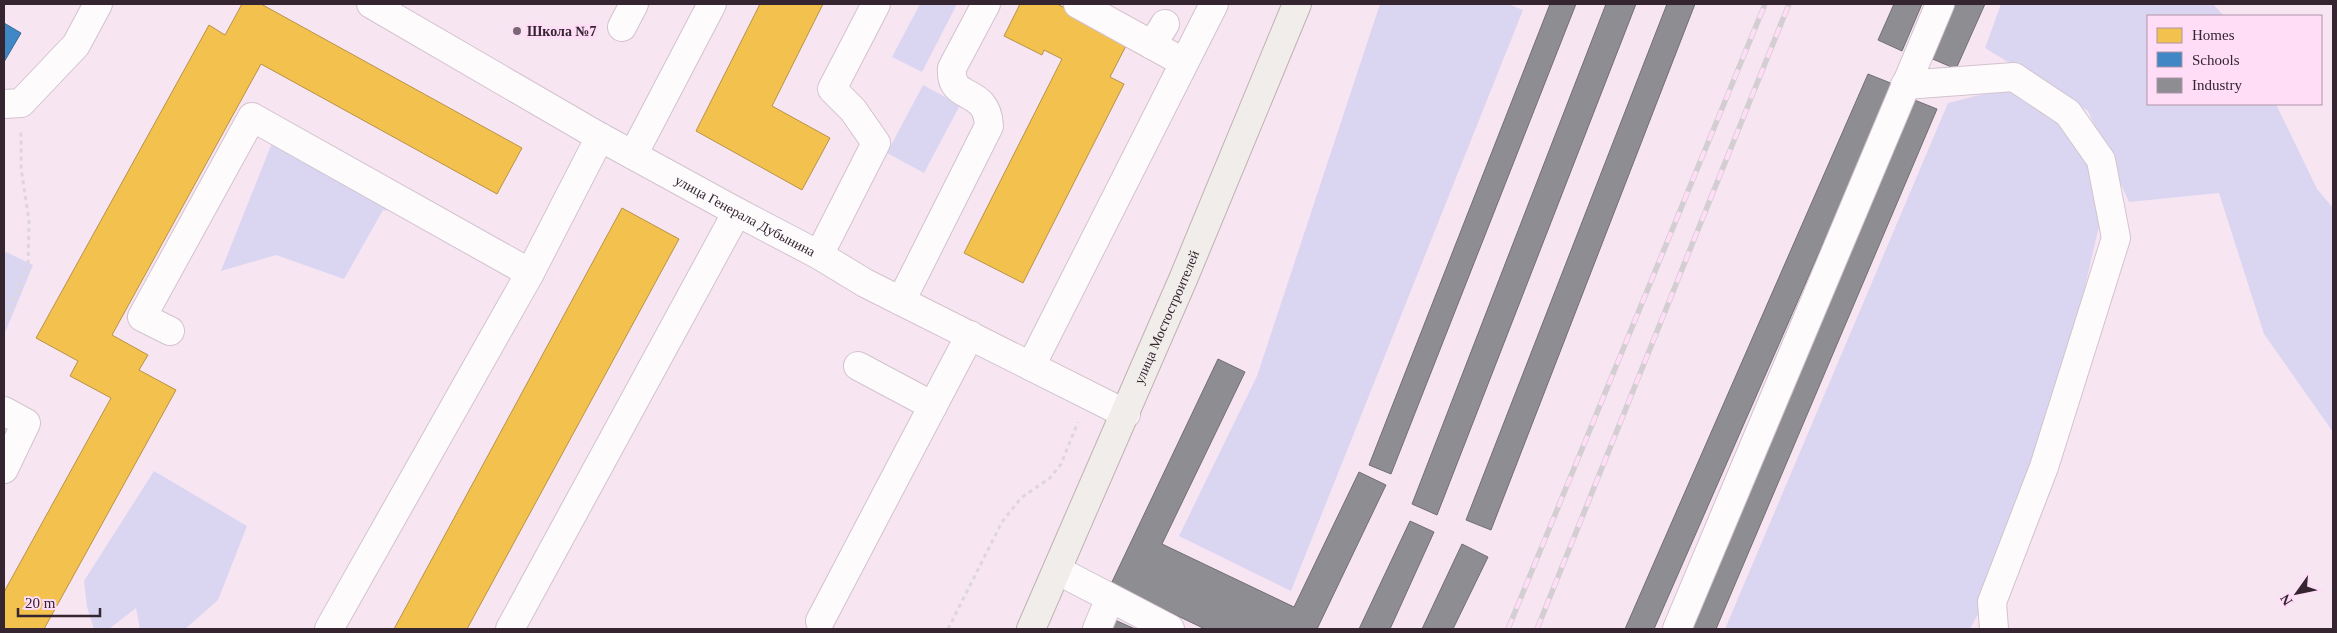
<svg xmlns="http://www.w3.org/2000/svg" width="2337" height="633" viewBox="0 0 2337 633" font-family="'Times New Roman',serif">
  <rect width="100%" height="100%" fill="#f7e5f2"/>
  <path fill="#dad6f1" d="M920 4H957L922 72 892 57Z
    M1380 4H1508L1523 10 1291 591 1179 536 1257 376Z
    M2001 4H2213L2224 16H2148V104H2276L2317 189 2333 208V432L2264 334 2219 193 2129 202 2088 111 1985 48Z
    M2027 83 2112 170 2061 390 1987 597 1970 629H1725L1948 103Z
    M923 85 960 105 924 173 887 153Z
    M282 118 423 214 383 210 344 279 276 255 221 271Z
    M6 252 33 265 4 335V255Z
    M154 471 247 526 218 600 185 629H140L136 608 109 629H94L87 607 84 581Z"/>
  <path fill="#f2c14e" stroke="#b99245" d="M242 4H261L522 148 497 194 261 64 112 335 148 355 139 370 176 390 44 629H4V592L111 398 70 376 78 361 36 338 209 25 225 35Z
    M760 4H823L772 106 830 138 802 190 696 131Z
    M1020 4H1057L1129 40 1110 77 1124 84 1023 283 964 253 1062 59 1044 50 1042 55 1004 36Z
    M622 208 679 239 467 629H394Z"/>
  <path fill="#3f88c5" stroke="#3c6a99" d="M4 23 21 33 4 62Z"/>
  <path fill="#8d8d92" stroke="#726e75" d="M1550 4H1576L1391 474 1369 465Z
    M1606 4H1636L1437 515 1412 504Z
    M1667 4H1695L1491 530 1466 520Z
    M1894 4H1922L1902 51 1878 40Z
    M1951 4H1985L1956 69 1928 57Z
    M1868 74 1893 84 1654 629H1625Z
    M1912 99 1937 109 1716 629H1686Z
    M1218 359 1245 372 1162 544 1294 607 1359 472 1386 485 1317 629H1205L1111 584Z
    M1410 521 1434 532 1390 629H1359Z
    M1462 544 1488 557 1453 629H1422Z
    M1115 620 1135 629H1110Z"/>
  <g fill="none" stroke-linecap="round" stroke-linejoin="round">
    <defs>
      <g id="minor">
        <path id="s1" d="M371 4 600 137 737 212 819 255 865 283 1126 414"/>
        <path d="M1078 4 1183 62"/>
        <path d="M622 27 634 4"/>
        <path d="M1152 45 1165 24"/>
        <path d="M1905 85 2014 77 2068 113 2101 160 2116 238 2044 467 1992 602 1994 629"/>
        <path d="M4 104 21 103 76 45 98 4"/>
        <path d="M633 155 712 4"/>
        <path d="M819 255 876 143 853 110 832 89 876 4"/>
        <path d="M901 301 989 126C987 85 949 103 952 68L986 4"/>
        <path d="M170 331 142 317 252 117 530 273"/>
        <path d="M858 366 933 406"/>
        <path d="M1031 366 1214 4"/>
        <path d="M4 411 26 423 4 469"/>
        <path d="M1057 570 1170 629"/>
        <path d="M820 621 970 335"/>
        <path d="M329 629 530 273 600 137"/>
        <path d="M510 629 737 212"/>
        <path d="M1097 629 1110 598"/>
        <path d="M1677 629 1940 4"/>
      </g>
      <g id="major">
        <path id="s2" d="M1031 629 1184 277 1297 4"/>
      </g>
    </defs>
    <use href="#minor" stroke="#d2c3ce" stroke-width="30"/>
    <use href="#major" stroke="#beb2b0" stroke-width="30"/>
    <path stroke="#ddd7db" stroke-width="3" stroke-dasharray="4 4" stroke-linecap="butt" d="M4 323 28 266 29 221 21 168V131
      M948 629 1002 522 1021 498 1050 478 1061 464 1078 422"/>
    <use href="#minor" stroke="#fefbfd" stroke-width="28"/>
    <use href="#major" stroke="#f1edea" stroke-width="28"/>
    <defs>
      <path id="rail" d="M1508 629 1765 4
        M1537 629 1789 4"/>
    </defs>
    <use href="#rail" stroke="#d3ced2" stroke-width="5.5"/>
    <use href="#rail" stroke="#ffddf6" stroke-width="4" stroke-dasharray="11" stroke-linecap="butt"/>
  </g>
  <circle fill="#786875" stroke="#ffddf6" stroke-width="2" cx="517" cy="31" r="5"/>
  <g text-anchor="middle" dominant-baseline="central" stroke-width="5" stroke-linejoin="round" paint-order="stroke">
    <g font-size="14" font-weight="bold" fill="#342531" stroke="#ffddf6" text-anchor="start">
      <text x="527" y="31">Школа №7</text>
    </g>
    <g font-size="14" fill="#342531" stroke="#ffddf6">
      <text stroke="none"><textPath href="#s1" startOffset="430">улица Генерала Дубынина</textPath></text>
      <text stroke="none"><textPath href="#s2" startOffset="340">улица Мостостроителей</textPath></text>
    </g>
  </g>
  <rect width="2337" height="633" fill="none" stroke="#342531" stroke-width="10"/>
  <rect x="2147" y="15" width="175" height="90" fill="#ffddf6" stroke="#ae93a7"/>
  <rect x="2157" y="28" width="25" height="15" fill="#f2c14e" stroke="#ae93a7"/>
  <text x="2192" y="40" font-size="15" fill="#342531">Homes</text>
  <rect x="2157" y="52" width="25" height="15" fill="#3f88c5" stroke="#ae93a7"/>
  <text x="2192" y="65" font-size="15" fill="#342531">Schools</text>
  <rect x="2157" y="78" width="25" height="15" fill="#8d8d92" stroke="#ae93a7"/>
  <text x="2192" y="90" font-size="15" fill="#342531">Industry</text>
  <g transform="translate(2297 593) rotate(237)" stroke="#ffddf6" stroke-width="4" paint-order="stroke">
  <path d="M0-4L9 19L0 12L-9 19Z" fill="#342531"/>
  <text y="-8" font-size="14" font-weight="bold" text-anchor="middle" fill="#342531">N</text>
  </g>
  <path d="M18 608v8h82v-8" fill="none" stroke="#342531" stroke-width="2.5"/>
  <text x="25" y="608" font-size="15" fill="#342531" stroke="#ffddf6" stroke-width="4" paint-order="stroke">20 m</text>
</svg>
